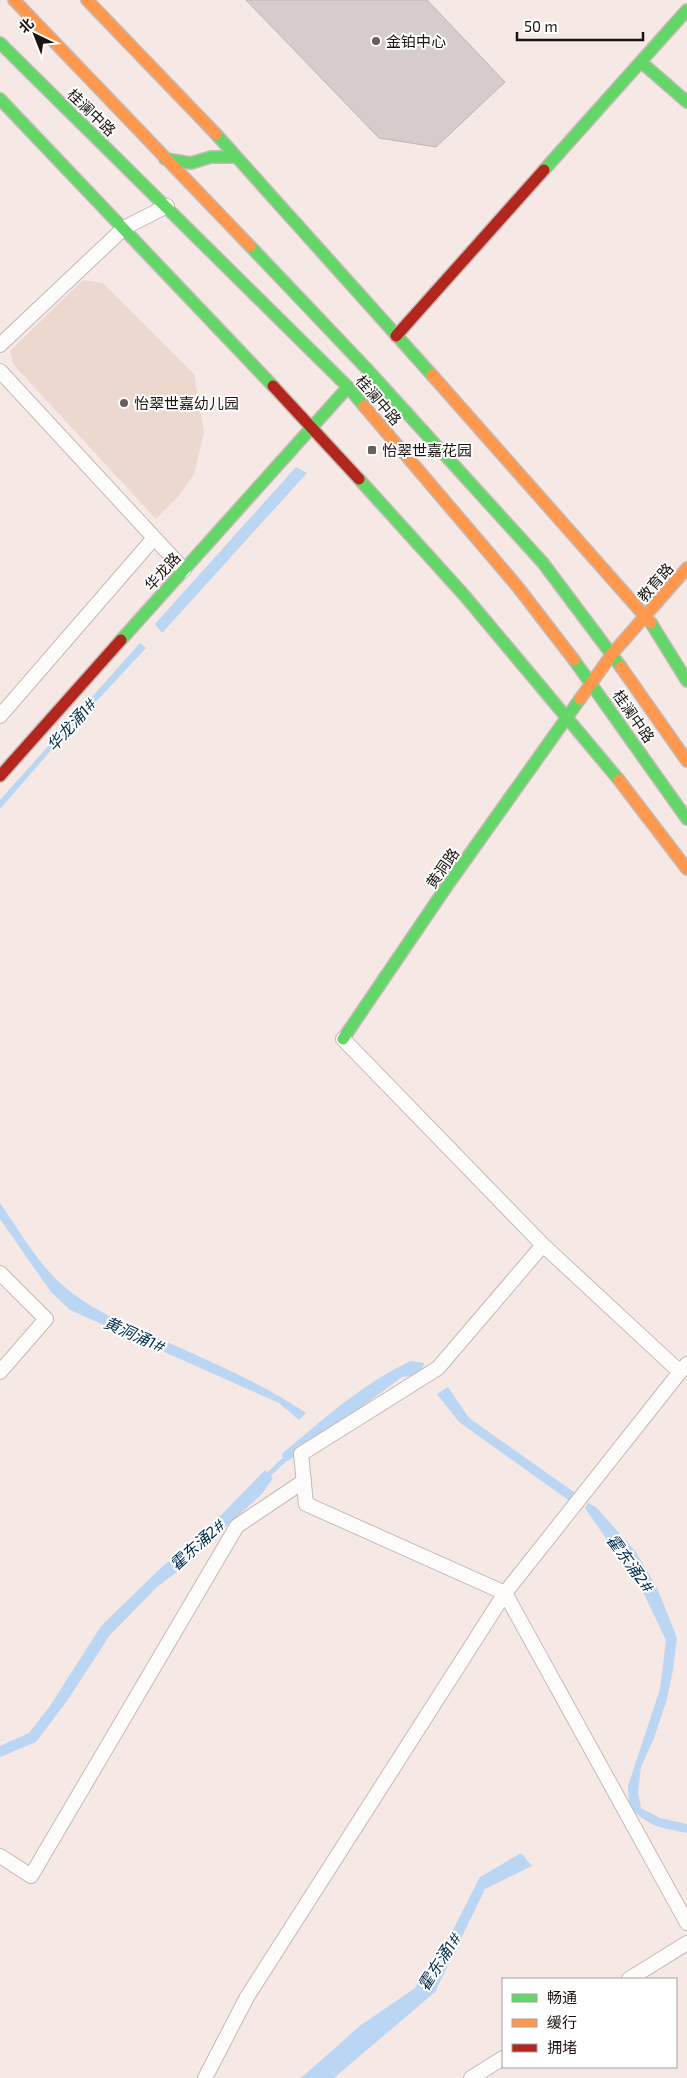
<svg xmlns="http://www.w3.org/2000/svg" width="687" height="2078" viewBox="0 0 687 2078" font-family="'Exo 2','Noto Sans SC',sans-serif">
  <rect width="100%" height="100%" fill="#f6e8e4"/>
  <path fill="#ebd9d0" d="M83 280 103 283 194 374 204 432 194 474 177 498 156 519 13 364 10 351Z"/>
  <path fill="#bbd6f2" d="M296 467 307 473 162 633 155 624Z
    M140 643 146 648 53 748 0 809V800Z
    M0 1203C20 1231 38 1265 65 1287 91 1310 126 1324 158 1338 209 1361 260 1382 306 1413L299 1420 279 1403 70 1310 51 1292 0 1219Z
    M411 1361 424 1363 420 1375 402 1377 288 1461 283 1460 282 1454C322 1420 363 1383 411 1361Z
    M448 1387 469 1418 578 1495 571 1502 459 1422 437 1394Z
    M265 1470 273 1478 262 1494 202 1548 194 1559 157 1587 110 1635 67 1701 36 1742 0 1757V1746L29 1733 50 1706 101 1626 164 1565 189 1548Z
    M588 1503 596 1507 636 1552 658 1590 677 1638 673 1670 667 1699 654 1738 641 1767 638 1792 641 1808 660 1818 687 1824V1833C661 1828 647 1826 629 1806L628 1786 660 1689 666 1640 643 1592 585 1508Z
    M521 1853 532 1866 485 1889 435 1992 334 2078H301L361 2025 415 1988 454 1928 480 1877Z"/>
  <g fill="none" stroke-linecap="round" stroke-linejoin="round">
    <path stroke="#bbd6f2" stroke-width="5" d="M266 1477 287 1457"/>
  </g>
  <path fill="#d7cccc" stroke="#c0b5b5" d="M246 0H427L505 82 436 147 379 138Z"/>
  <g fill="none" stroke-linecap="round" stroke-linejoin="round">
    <defs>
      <path id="street" d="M0 345 124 228 167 206
        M0 371 184 570
        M0 716 154 538
        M343 1039 543 1245 680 1372 687 1364
        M543 1245 438 1368 301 1454 306 1504 505 1593 680 1372
        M0 1273 46 1319 0 1372
        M0 1856 31 1876 237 1526 304 1481
        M629 1979 687 1943
        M205 2078 247 1997 505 1593 687 1923
        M471 2078 503 2058"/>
      <path id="fast" d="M0 43 348 387 364 406
        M641 62 687 102
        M0 99 273 386
        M216 134 432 375
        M165 159 191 163 211 157H236
        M544 170 687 10
        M250 246 366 368 543 563 621 667
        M359 479 464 595 619 780
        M651 623 687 681
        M121 640 348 387
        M574 660 687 819
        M343 1039 447 886 580 699"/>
      <path id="slow" d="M14 0 250 246
        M87 0 216 134
        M432 375 651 623
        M364 406 517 586 574 660
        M621 667 687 761
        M580 699 612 654 687 568
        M619 780 687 869"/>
      <path id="jam" d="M396 336 544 170
        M273 386 359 479
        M0 776 121 640"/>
    </defs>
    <use href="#street" stroke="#c3b9b5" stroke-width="16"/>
    <use href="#fast" stroke="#c3b9b5" stroke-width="14"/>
    <use href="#slow" stroke="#c3b9b5" stroke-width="14"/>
    <use href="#jam" stroke="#c3b9b5" stroke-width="14"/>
    <use href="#street" stroke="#fefcfb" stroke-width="14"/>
    <use href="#fast" stroke="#63d668" stroke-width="11"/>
    <use href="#slow" stroke="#ff974d" stroke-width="11"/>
    <use href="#jam" stroke="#b3261e" stroke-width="11"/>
  </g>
  <g fill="#685e5a" stroke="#fff" stroke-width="2">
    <circle cx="376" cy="41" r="5"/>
    <circle cx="124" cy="403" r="5"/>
    <rect x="367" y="445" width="10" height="10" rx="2.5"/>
  </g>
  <g text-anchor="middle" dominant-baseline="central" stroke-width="4" stroke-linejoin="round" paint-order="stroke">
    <g font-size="15" fill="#1b130f" stroke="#fff" text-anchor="start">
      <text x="386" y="41">金铂中心</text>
      <text x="134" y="403">怡翠世嘉幼儿园</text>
      <text x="382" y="450">怡翠世嘉花园</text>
    </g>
    <g font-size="15" fill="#1b130f" stroke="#fff">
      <text transform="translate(92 112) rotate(44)">桂澜中路</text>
      <text transform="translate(379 400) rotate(49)">桂澜中路</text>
      <text transform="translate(162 571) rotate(-48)">华龙路</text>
      <text transform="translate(655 582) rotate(-49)">教育路</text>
      <text transform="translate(634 716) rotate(55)">桂澜中路</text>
      <text transform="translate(442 868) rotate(-55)">黄洞路</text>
    </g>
    <g font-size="16" font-style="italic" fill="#002c4c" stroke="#fff">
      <text transform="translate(71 724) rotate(-48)">华龙涌1#</text>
      <text transform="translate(135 1334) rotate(24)">黄洞涌1#</text>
      <text transform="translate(197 1544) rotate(-42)">霍东涌2#</text>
      <text transform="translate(631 1563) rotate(54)">霍东涌2#</text>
      <text transform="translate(439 1961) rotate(-57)">霍东涌1#</text>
    </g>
  </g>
  <rect x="502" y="1978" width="175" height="90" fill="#ffffff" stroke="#a4a19f"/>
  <rect x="512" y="1994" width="25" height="8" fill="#63d668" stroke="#a4a19f"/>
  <text x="547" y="2003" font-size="15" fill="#1b130f">畅通</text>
  <rect x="512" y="2019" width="25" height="8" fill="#ff974d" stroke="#a4a19f"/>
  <text x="547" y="2028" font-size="15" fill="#1b130f">缓行</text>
  <rect x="512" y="2044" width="25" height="8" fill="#b3261e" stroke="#a4a19f"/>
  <text x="547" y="2053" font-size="15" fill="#1b130f">拥堵</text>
  <g transform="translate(35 35) rotate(317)" stroke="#ffffff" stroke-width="4" paint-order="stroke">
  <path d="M0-4L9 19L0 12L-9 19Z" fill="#1b130f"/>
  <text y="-8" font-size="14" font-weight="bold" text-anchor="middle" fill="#1b130f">北</text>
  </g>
  <path d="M517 32v8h126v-8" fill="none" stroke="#1b130f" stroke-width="2.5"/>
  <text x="524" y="32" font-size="15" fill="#1b130f" stroke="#ffffff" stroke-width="4" paint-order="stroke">50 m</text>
</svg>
